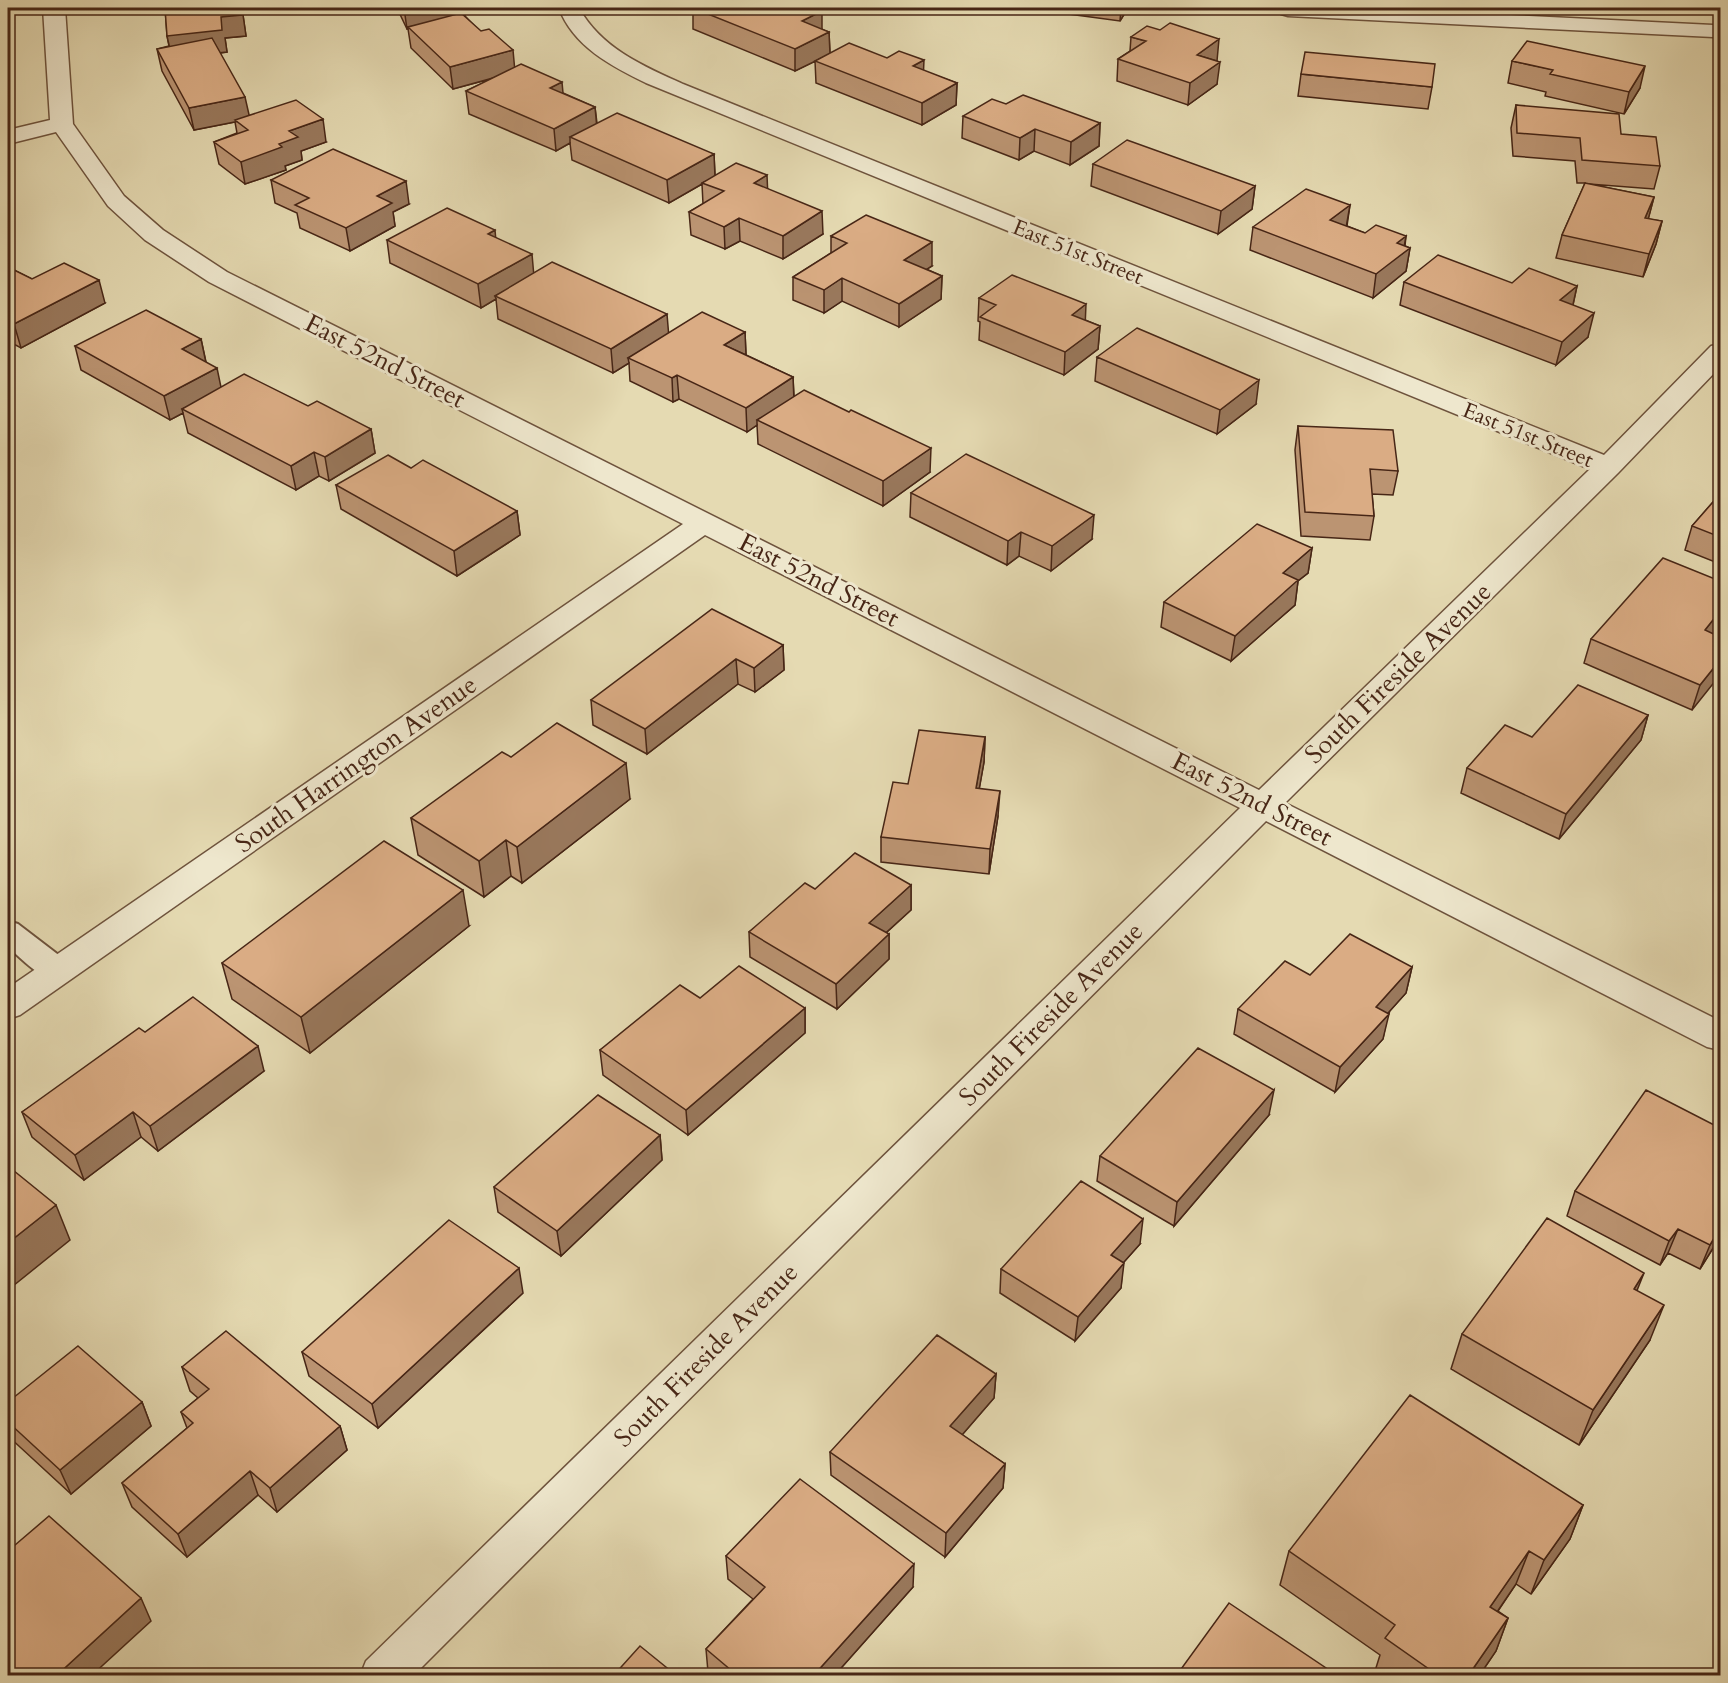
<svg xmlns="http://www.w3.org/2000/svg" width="1728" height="1683" viewBox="0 0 1728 1683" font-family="Cardo,serif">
  <rect width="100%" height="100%" fill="#e5dab2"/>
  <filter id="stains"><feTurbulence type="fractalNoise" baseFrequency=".00333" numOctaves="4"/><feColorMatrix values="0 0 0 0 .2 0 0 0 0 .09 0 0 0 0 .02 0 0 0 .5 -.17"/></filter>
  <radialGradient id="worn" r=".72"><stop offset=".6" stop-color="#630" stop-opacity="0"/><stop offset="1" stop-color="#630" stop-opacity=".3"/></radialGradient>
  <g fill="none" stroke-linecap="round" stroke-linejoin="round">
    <defs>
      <path id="lane" d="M8 921 18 924 69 963 73 971 69 979C45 986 25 961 8 947Z"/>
      <path id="street" d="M43 8H65L73 124 124 196 163 230 227 272 1259 790 1590 469 646 83C611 66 573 46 559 8H579C601 48 643 66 683 84L1604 455 1711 346 1720 344V367L1618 473 1285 803 1720 1021V1050L1707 1047 1266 821 413 1676H360L366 1661 1240 808 705 535 20 1015 8 1019V988L683 524 209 282 145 240 108 206 56 132 8 144V130L50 120Z
        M1279 8H1366L1713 25 1720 26V36L1713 37 1288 16 1281 14 1277 10Z"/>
    </defs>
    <use href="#lane" stroke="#6e533d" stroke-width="4"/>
    <use href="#street" stroke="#6e533d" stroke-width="3"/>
    <use href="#lane" fill="#eee7cd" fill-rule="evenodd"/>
    <use href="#street" fill="#eee7cd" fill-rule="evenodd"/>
  </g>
  <path fill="#bb9472" stroke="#472616" stroke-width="1.5" d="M165 8H242L246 36 225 38 227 52 220 53 249 116 326 142 301 151 302 160 285 166 286 170 245 184 219 164 214 142 237 133 235 122 194 130 162 71 157 49 169 46 167 36Z
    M397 8H464L465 16 514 67 563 93 595 107 597 123 714 154 715 175 768 189 823 234 783 259 740 241 725 249 691 235 689 212 703 204 702 184 669 203 572 160 570 143 556 151 469 114 466 91 494 78 453 89 411 48 408 29H407Z
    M683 8H766L829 32 830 53 887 58 957 83 956 105 922 125 816 83 815 61 795 71 693 29V12L688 13Z
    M1055 8H1128L1120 21 1054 12Z
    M1131 37 1217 61V84L1188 105 1117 81 1118 59 1130 51Z
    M1512 61 1640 88 1624 114 1545 96 1546 92 1508 83Z
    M1301 74 1432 87 1428 109 1298 96Z
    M1006 104 1100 123 1099 146 1070 165 1034 151 1019 160 962 138 963 116Z
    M1516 105 1621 134 1660 166 1654 189 1589 184 1654 197 1648 219 1662 221 1656 244 1643 277 1556 258 1562 235 1585 183H1577L1575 161 1513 156 1511 128Z
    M1093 164 1255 186 1252 209 1218 234 1091 186Z
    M271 180 409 204 393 212 395 226 350 251 300 228 297 213 275 203Z
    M1350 205 1347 226 1365 233 1406 236 1405 246 1410 248 1406 271 1373 298 1250 250 1253 227Z
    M831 236 932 266 926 269 942 276 941 299 899 327 842 301 824 313 793 300V277L831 253Z
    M495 237 534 273 669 333 745 332 746 355 793 377 794 396 930 472 883 506 758 444 757 425 747 432 679 399 673 402 630 381 629 363 613 373 498 319 496 299 481 308 390 263 387 240Z
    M8 267 32 279 105 303 21 348 8 341Z
    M1404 282 1512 283 1577 286 1573 305 1588 337 1556 365 1400 305Z
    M979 298 1085 320 1100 326 1098 349 1064 375 979 340 980 322 978 321Z
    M201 339 206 362 221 387 308 406 371 429 375 453 329 481 319 476 296 490 188 433 183 413 170 420 81 370 75 346Z
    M1097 357 1256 404 1217 434 1095 381Z
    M1298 426 1398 471 1393 495 1372 494 1374 516 1370 540 1301 536 1295 450Z
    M336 485 517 511 520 535 457 576 341 509Z
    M911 493 1092 539 1051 571 1019 556 1007 565 910 517Z
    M1720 494V564L1685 550 1692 526Z
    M1312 548 1308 573 1298 581 1295 605 1231 661 1161 627 1164 602Z
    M1720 581V626L1714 634 1720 637 1692 710 1584 663 1591 639Z
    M783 645 784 670 755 692 738 684 647 754 593 725 591 700Z
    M1648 715 1641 740 1559 839 1461 793 1467 768 1532 737Z
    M985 737 984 762 979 789 998 816 989 874 881 862V837L908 784Z
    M511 757 630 799 522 883 511 876 484 897 418 855 411 818Z
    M911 885V910L886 933 889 934V959L837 1009 750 957 749 932 815 889Z
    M469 926 310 1053 232 999 222 963Z
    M1412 967 1406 993 1388 1013 1383 1039 1335 1092 1234 1034 1238 1009 1310 975Z
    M700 998 805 1008V1033L688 1135 603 1075 600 1050Z
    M145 1032 264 1071 158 1151 141 1137 84 1180 32 1137 22 1112Z
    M1269 1115 1174 1226 1097 1181 1100 1156Z
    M1720 1128V1237L1700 1269 1668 1253 1660 1265 1567 1216 1575 1191Z
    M660 1135 662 1160 561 1256 498 1212 494 1187Z
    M1140 1244 1123 1263 1121 1288 1075 1341 1000 1293 1001 1269Z
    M1637 1291 1650 1340 1579 1445 1451 1369 1462 1334Z
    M523 1293 378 1428 309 1376 302 1352Z
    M182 1367 340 1426 347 1450 277 1512 258 1495 187 1557 132 1507 122 1483 187 1428 181 1412 198 1398 190 1391Z
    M996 1374 994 1398 962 1435 1005 1464 1003 1488 945 1557 831 1475 830 1452Z
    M8 1402H142L151 1426 71 1494 8 1436Z
    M1583 1505 1570 1539 1531 1594 1516 1584 1498 1611 1508 1618 1496 1651 1479 1676H1381L1375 1671 1380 1655 1280 1585 1289 1551Z
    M726 1556 913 1587 834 1676H712L708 1672 706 1649 753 1599 728 1579Z"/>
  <path fill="#99785c" stroke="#472616" stroke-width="1.5" d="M242 8 246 36 225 38 227 52 172 58 167 36 221 17Z
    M404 8H464L465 20 408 27V29H407Z
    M687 8H692L693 12 688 13Z
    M1121 8H1128L1120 21Z
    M822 11V33L802 21Z
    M829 32 830 54 795 71V49Z
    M1219 39 1217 61 1197 55Z
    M513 50 515 72 453 89 450 67Z
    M924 60 923 82 913 66Z
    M1220 62 1217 84 1188 105 1190 83Z
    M1645 66 1640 88 1624 114 1629 92Z
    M562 82 564 104 550 88Z
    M957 83 956 105 922 125V103Z
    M245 97 250 119 194 130 189 108Z
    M595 107 597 129 570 137V143L556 151 554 129Z
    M323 119 326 142 301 151 302 160 285 166 286 170 245 184 241 162 289 131Z
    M1100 123 1099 146 1070 165 1071 142Z
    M1035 129 1034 151 1019 160 1020 138Z
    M714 154 715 177 702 183V184L669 203 667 180Z
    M767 175 768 198 754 183Z
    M406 181 409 204 393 212 395 226 350 251 346 228 377 196Z
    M1255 186 1252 209 1218 234 1221 211Z
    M1654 197 1648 220 1645 218Z
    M1350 205 1346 228 1330 220Z
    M822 211 823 234 783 259V236Z
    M739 218 740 241 725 249 724 227Z
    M1662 221 1656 244 1643 277 1649 254Z
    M495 230 497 253 488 234Z
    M1406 236 1403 253 1410 248 1406 271 1373 298 1376 274 1397 243Z
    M932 242V266L904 284V260Z
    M532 254 534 277 495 296 496 299 481 308 478 284Z
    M942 276 941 299 899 327V304Z
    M842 278V301L824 313V290Z
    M99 280 105 303 21 348 14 324Z
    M1577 286 1572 309 1560 300Z
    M1086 304 1085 328 1072 315Z
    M1594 313 1588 337 1556 365 1562 342Z
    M667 314 669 338 628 358 629 363 613 373 611 349Z
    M1100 326 1098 349 1064 375 1065 352Z
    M745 332 746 355 724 345Z
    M201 339 206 363 182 349Z
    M217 368 222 392 182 409 183 413 170 420 164 396Z
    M677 375 679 399 673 402 672 378Z
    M793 377 794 401 757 420V425L747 432 746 408Z
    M1259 380 1256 404 1217 434 1220 410Z
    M371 429 375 453 329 481 325 457Z
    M931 448 930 472 883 506V481Z
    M314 452 319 476 296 490 291 466Z
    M517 511 520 535 457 576 454 551Z
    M1094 515 1092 539 1051 571 1052 546Z
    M1021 532 1019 556 1007 565 1008 541Z
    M1312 548 1308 573 1298 581 1295 605 1231 661 1235 636 1283 573Z
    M1720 611V626L1697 655 1705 630Z
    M783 645 784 670 755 692 754 668Z
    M736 659 738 684 647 754 645 729Z
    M1720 660V675L1692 710 1700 685Z
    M1648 715 1641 740 1559 839 1566 814Z
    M985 737 984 762 975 813 976 788Z
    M626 763 630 799 522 883 517 847Z
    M1000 791 998 816 989 874 990 849Z
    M506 840 511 876 484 897 479 861Z
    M911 885V910L869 948V923Z
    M463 890 469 926 310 1053 301 1017Z
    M889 934V959L837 1009 836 984Z
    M1412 967 1406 993 1371 1032 1376 1007Z
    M805 1008V1033L688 1135 686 1110Z
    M1389 1014 1383 1039 1335 1092 1340 1067Z
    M258 1046 264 1071 158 1151 150 1126Z
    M1274 1090 1269 1115 1174 1226 1177 1202Z
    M133 1112 141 1137 84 1180 75 1155Z
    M660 1135 662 1160 561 1256 557 1231Z
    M56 1205 70 1240 8 1290V1243Z
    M1143 1219 1140 1244 1108 1280 1111 1255Z
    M1720 1228V1237L1700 1269 1710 1245Z
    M1678 1229 1668 1253 1660 1265 1669 1241Z
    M1124 1263 1121 1288 1075 1341 1078 1317Z
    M519 1268 523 1293 378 1428 372 1404Z
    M1644 1273 1630 1308 1634 1289Z
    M1664 1305 1650 1340 1579 1445 1593 1410Z
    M996 1374 994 1398 949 1450 950 1426Z
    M142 1402 151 1426 71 1494 60 1470Z
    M340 1426 347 1450 277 1512 270 1488Z
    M1005 1464 1003 1488 945 1557 946 1533Z
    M250 1471 258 1495 187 1557 178 1534Z
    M1583 1505 1570 1539 1531 1594 1544 1560Z
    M1529 1551 1516 1584 1478 1640 1490 1607Z
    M914 1564 913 1587 834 1676H813Z
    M141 1598 151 1621 91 1676H56Z
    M1508 1618 1496 1651 1479 1676H1468Z"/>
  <path fill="#daac84" stroke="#472616" stroke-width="1.5" d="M165 8H241L242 15 221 17 222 30 167 36Z
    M693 8H766L776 11 784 8H813L822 11 802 21 829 32 795 49Z
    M461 13 481 31 489 29 513 50 450 67 408 27Z
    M1170 23 1219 39 1197 55 1220 62 1190 83 1118 59 1146 41 1131 37 1147 26 1160 30Z
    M212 38 245 97 189 108 157 49Z
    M1527 41 1645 66 1629 92 1550 74 1553 70 1512 61Z
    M849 43 887 58 899 51 924 60 913 66 957 83 922 103 815 61Z
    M1305 52 1435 64 1432 87 1301 74Z
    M521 64 562 82 550 88 595 107 554 129 466 91Z
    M1023 95 1100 123 1071 142 1035 129 1020 138 963 116 992 99 1006 104Z
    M296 100 323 119 289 131 298 137 279 144 282 147 241 162 214 142 248 130 235 120Z
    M1516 105 1619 114 1621 134 1656 137 1660 166 1582 160 1580 138 1517 133Z
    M617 113 714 154 667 180 570 137Z
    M1127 140 1255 186 1221 211 1093 164Z
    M333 149 406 181 377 196 392 203 346 228 295 205 309 198 271 180Z
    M736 163 767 175 754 183 822 211 783 236 739 218 724 227 689 212 724 191 702 183Z
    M1585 183 1654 197 1645 218 1662 221 1649 254 1562 235Z
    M1306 189 1350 205 1330 220 1365 233 1376 225 1406 236 1397 243 1410 248 1376 274 1253 227Z
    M447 208 495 230 488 234 532 254 478 284 387 240Z
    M866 215 932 242 904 260 942 276 899 304 842 278 824 290 793 277 847 243 831 236Z
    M1438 255 1512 283 1529 268 1577 286 1560 300 1594 313 1562 342 1404 282Z
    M552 262 667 314 611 349 495 296Z
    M64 263 99 280 14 324 8 321V267L32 279Z
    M1012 275 1086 304 1072 315 1100 326 1065 352 980 317 996 305 979 298Z
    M146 310 201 339 182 349 217 368 164 396 75 346Z
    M702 312 745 332 724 345 793 377 746 408 677 375 672 378 628 358Z
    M1137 328 1259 380 1220 410 1097 357Z
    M244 374 308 406 317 401 371 429 325 457 314 452 291 466 182 409Z
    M804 390 849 412 851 410 931 448 883 481 757 420Z
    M1298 426 1393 430 1398 471 1370 469 1374 516 1305 512Z
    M966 454 1094 515 1052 546 1021 532 1008 541 911 493Z
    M388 455 411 468 423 460 517 511 454 551 336 485Z
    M1720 494V537L1692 526Z
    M1257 524 1312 548 1283 573 1298 580 1235 636 1164 602Z
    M1663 558 1720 581V611L1705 630 1720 637V660L1700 685 1591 639Z
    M712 609 783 645 754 668 736 659 645 729 591 700Z
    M1578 685 1648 715 1566 814 1467 768 1505 725 1532 737Z
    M557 723 626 763 517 847 506 840 479 861 411 818 502 752 511 757Z
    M919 730 985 737 976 788 1000 791 990 849 881 837 893 782 908 784Z
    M384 841 463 890 301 1017 222 963Z
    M855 853 911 885 869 923 889 934 836 984 749 932 805 883 815 889Z
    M1350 934 1412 967 1376 1007 1389 1014 1340 1067 1238 1009 1285 961 1310 975Z
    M739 966 805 1008 686 1110 600 1050 680 985 700 998Z
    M193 997 258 1046 150 1126 133 1112 75 1155 22 1112 139 1028 145 1032Z
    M1198 1048 1274 1090 1177 1202 1100 1156Z
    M1646 1090 1720 1128V1228L1710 1245 1678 1229 1669 1241 1575 1191Z
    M598 1095 660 1135 557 1231 494 1187Z
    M8 1166 56 1205 8 1243Z
    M1081 1181 1143 1219 1111 1255 1124 1263 1078 1317 1001 1269Z
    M1547 1218 1644 1273 1634 1289 1664 1305 1593 1410 1462 1334Z
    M449 1220 519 1268 372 1404 302 1352Z
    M226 1331 340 1426 270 1488 250 1471 178 1534 122 1483 193 1423 181 1412 209 1389 182 1367Z
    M937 1335 996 1374 950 1426 1005 1464 946 1533 830 1452Z
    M78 1346 142 1402 60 1470 8 1422V1402Z
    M1410 1395 1583 1505 1544 1560 1529 1551 1490 1607 1508 1618 1468 1676H1439L1385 1638 1395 1625 1289 1551Z
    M800 1479 914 1564 813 1676H738L706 1649 765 1587 726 1556Z
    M49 1516 141 1598 56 1676H8V1551Z
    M1229 1603 1338 1676H1176Z
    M640 1646 677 1676H613Z"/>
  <g text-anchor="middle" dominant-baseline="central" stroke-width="6" stroke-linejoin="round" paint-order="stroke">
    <g font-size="22" fill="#472616" stroke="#eee7cd">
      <text transform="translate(1078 252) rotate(22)">East 51st Street</text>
      <text transform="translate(1528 435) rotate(22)">East 51st Street</text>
    </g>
    <g font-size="26" fill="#472616" stroke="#eee7cd">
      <text transform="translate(385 361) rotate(27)">East 52nd Street</text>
      <text transform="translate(819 580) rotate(27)">East 52nd Street</text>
      <text transform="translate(1398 673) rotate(-44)">South Fireside Avenue</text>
      <text transform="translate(356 764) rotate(-35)">South Harrington Avenue</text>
      <text transform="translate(1252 799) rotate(27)">East 52nd Street</text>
      <text transform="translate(1051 1014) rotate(-45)">South Fireside Avenue</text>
      <text transform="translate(706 1355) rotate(-45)">South Fireside Avenue</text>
    </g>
  </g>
  <rect width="1728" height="1683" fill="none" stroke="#e5dab2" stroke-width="30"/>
  <rect x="9" y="9" width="1710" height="1665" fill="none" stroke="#472616" stroke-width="3"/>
  <rect x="15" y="15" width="1698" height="1653" fill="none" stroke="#472616" stroke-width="1.5"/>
  <rect width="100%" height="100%" filter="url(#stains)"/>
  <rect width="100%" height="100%" fill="url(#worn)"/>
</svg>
